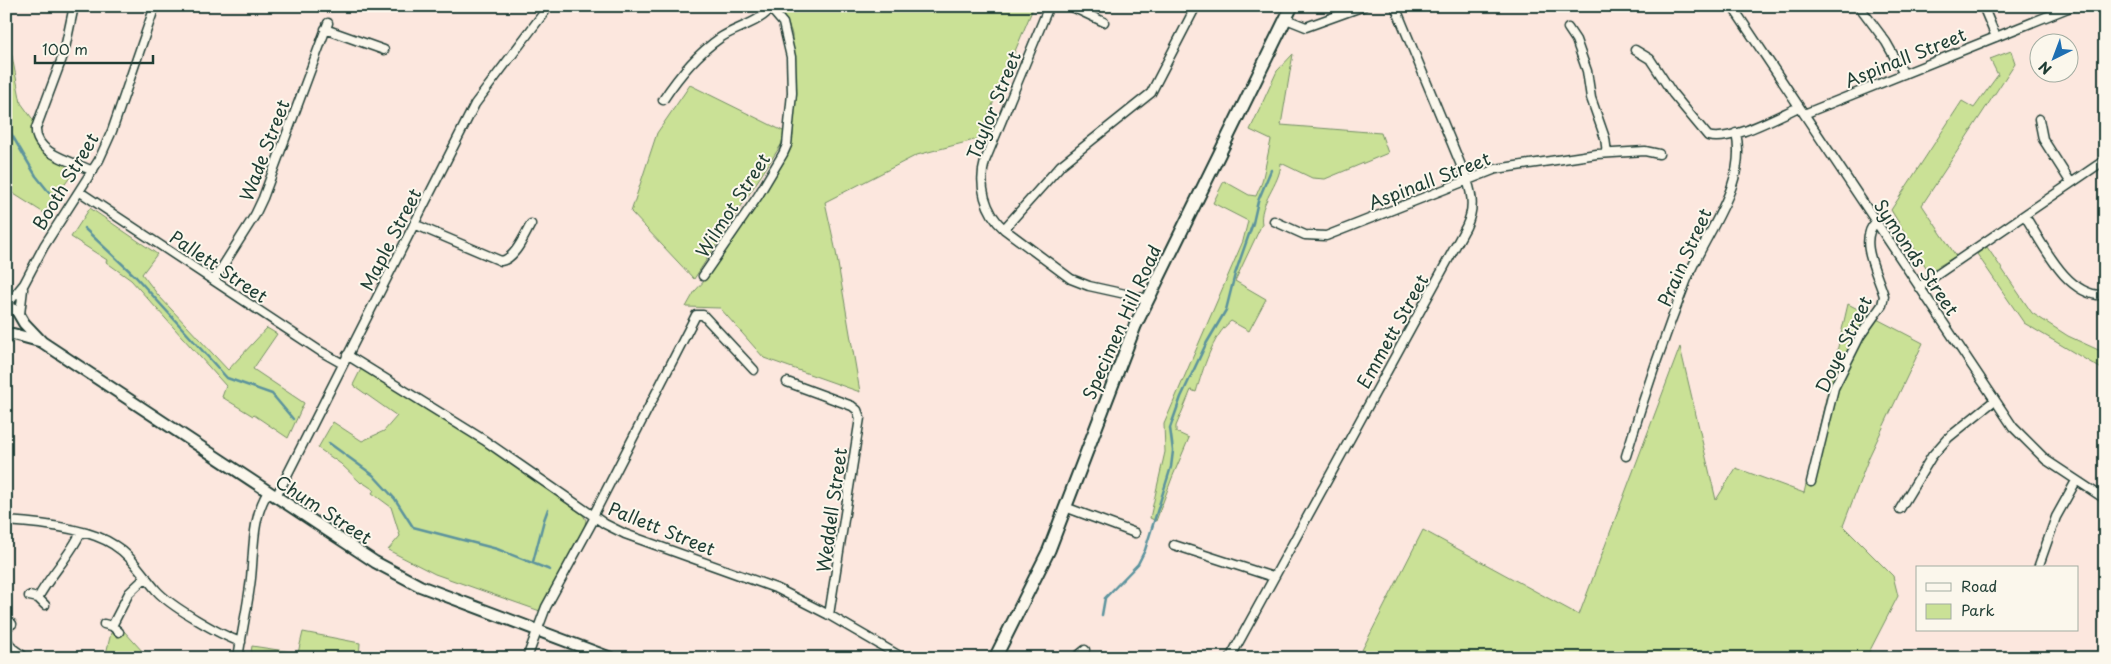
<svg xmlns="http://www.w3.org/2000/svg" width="2111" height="664" viewBox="0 0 2111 664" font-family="'Playpen Sans',sans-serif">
  <rect width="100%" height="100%" fill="#fce7de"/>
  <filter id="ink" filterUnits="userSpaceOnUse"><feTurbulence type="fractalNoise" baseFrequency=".02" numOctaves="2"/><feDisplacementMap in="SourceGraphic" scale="10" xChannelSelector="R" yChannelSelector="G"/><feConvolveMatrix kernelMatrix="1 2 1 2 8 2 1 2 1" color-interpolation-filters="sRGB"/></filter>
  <g filter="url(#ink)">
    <path fill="#cae196" stroke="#748f65" d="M779 6H1034L978 139 917 155 825 202 836 252 860 392 764 358 720 308 686 307 695 291 707 278 782 165 791 146 793 135 792 35C790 24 782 17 779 6Z
      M6 25 21 103 34 121C24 149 55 162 76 169L44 213 6 189Z
      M2011 51 2015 63 1922 205 1956 256 1929 272 1891 210 1962 101 1974 108 1998 75 1990 59Z
      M1293 54 1281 125 1381 133 1388 153 1325 179 1312 178 1281 163C1280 185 1258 203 1262 224L1235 281 1266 299 1249 331 1231 321C1212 336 1203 370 1196 392L1191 390 1176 426V432L1189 438 1172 478 1156 521 1150 518 1165 452 1164 424 1243 241 1248 221 1213 203 1224 181 1249 195 1256 196 1262 182 1271 140 1250 130 1277 71Z
      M690 85 785 132 781 145 694 279 631 212 657 133Z
      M90 208 157 254 142 274 158 295 228 370 267 328 277 334 253 369 304 403 288 438 254 415 253 416 222 397 226 386 131 280 106 262 107 260 71 237Z
      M1987 247 2032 313 2068 336 2105 353V371L2024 323 1977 254Z
      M1848 304 1923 343 1869 457 1843 526 1893 576 1898 596 1866 658H1358L1423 530 1579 615 1680 347 1716 500 1736 468 1804 493Z
      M361 369 485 446 583 515 586 520 585 525 540 611 435 574 388 550 400 536 391 507 372 493 374 490 362 482 361 483 341 464 318 448 333 422 362 441 384 431 397 416 353 385Z
      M124 631 143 652 155 658H105L111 633 119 635Z
      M303 632 360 643 359 658H250L252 646 298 653Z"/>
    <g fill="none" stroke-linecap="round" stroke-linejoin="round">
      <path stroke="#5b939d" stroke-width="2.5" d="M6 125 36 176 52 196
        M84 228 136 277 227 378 272 394 293 419
        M329 443 373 475 395 499 413 527 497 549 550 570
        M533 562 544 520 548 509
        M1102 615 1105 598 1138 564 1145 550 1171 467 1173 451 1170 428 1181 397 1206 344 1226 310 1235 274 1253 223 1258 201 1271 170"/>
      <defs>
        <path id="minor" d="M74 6 64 53 36 128C34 154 74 162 93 171
          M1049 6 985 161C978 185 985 212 1004 229L1071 279 1089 286 1148 299
          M1070 6 1104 22
          M1732 6 2013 427 2046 460 2105 499
          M1859 6 1886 42 1904 74
          M1983 6 1996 37
          M1286 19 1306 27 1364 6
          M1568 28 1576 40 1587 71 1591 98 1605 138 1607 153
          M325 29 384 50
          M1635 50 1650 59 1673 94 1708 136C1730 143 1778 116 1799 107
          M663 100C678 77 697 54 720 38 736 27 761 23 772 6
          M1804 114 2073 6
          M2039 119 2043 139 2071 183
          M80 192 320 351 343 364
          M2025 216C2043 244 2067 298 2105 295
          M1274 221 1305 235 1326 236 1496 169 1597 154 1645 151 1659 154
          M414 224 501 261C515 259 524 236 531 224
          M1004 229 1061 165 1151 93 1196 6
          M703 276 758 196 783 154 787 145 792 93 791 57 783 23 771 9
          M214 280 255 215 263 198 328 23
          M1919 287 2105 160
          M6 306 24 284 44 246 99 160 112 131 155 6
          M20 314 23 289
          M6 341 11 335
          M347 355 484 440 605 524 625 534 778 589 829 615 903 658
          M787 382 852 406 857 410 860 418 829 615
          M1626 456C1644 396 1664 337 1687 279 1705 233 1748 185 1736 133
          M1811 482 1834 388 1860 336 1882 305 1884 296C1878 275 1857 240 1876 222
          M276 497 475 104 549 6
          M1065 507 1135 533
          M1900 509 1932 456 1948 438 1995 400
          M593 516 696 315H703L754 370
          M6 521C37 523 89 528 114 545 132 556 142 574 156 590 170 606 220 635 241 642
          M1174 545 1273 577
          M2038 568 2056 517 2076 481
          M29 596 38 598 45 605
          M38 598C50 575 70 556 81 532
          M104 624 112 626 119 632
          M112 626 129 593 146 577
          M6 627 12 624
          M6 638 12 648 26 658
          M238 658C242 631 248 605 251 578 254 549 252 517 268 492
          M527 658 546 607 595 517
          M1075 658 1085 650
          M1230 658 1466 227C1474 210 1473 197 1467 180L1395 6"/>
        <path id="tertiary" d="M6 307 17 311 24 323 42 342 375 562 420 586 611 658
          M13 334 39 341"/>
        <path id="secondary" d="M995 658 1049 550 1135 326 1292 6"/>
      </defs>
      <use href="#minor" stroke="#1f3d34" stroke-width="11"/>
      <use href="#tertiary" stroke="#1f3d34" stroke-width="14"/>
      <use href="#secondary" stroke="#1f3d34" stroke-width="15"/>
      <use href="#minor" stroke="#fbf7ec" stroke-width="8"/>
      <use href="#tertiary" stroke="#fbf7ec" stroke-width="10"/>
      <use href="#secondary" stroke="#fbf7ec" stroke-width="11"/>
    </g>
  </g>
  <g text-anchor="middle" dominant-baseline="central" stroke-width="4" stroke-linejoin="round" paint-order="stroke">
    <g font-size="18" fill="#1f3d34" stroke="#fbf7ec">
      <text transform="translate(1905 57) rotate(-22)">Aspinall Street</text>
      <text transform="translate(993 105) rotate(-68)">Taylor Street</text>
      <text transform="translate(264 150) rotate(-69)">Wade Street</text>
      <text transform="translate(1429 180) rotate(-21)">Aspinall Street</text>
      <text transform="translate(65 181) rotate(-59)">Booth Street</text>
      <text transform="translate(732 205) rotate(-57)">Wilmot Street</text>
      <text transform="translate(390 239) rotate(-63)">Maple Street</text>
      <text transform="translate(1684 257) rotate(-66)">Prain Street</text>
      <text transform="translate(1917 257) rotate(56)">Symonds Street</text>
      <text transform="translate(219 266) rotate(34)">Pallett Street</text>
      <text transform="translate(1121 322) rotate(-66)">Specimen Hill Road</text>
      <text transform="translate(1392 331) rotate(-61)">Emmett Street</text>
      <text transform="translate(1843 344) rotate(-64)">Doye Street</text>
      <text transform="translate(324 509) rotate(33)">Chum Street</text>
      <text transform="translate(831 510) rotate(-82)">Weddell Street</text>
      <text transform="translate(662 528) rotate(22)">Pallett Street</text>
    </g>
  </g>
  <rect width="2111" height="664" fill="none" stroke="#fbf7ec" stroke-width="25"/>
  <rect x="12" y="12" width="2086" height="639" fill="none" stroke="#1f3d34" stroke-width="2" filter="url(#ink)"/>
  <rect x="1916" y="566" width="162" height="65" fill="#fbf7ec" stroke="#a3ada2"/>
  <rect x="1926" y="583" width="25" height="8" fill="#fbf7ec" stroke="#a3ada2"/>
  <text x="1961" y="592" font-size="15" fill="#1f3d34">Road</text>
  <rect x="1926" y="604" width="25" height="15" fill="#cae196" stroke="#a3ada2"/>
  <text x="1961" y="616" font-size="15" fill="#1f3d34">Park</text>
  <g transform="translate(2054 58) rotate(222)"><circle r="24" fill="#fbf7ec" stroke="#a3ada2"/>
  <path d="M0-4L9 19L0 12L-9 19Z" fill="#1f6fb2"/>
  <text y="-8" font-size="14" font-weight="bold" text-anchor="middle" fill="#1f3d34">N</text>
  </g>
  <path d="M35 55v8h118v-8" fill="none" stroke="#1f3d34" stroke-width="2.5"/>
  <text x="42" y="55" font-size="15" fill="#1f3d34" stroke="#fbf7ec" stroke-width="4" paint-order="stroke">100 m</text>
</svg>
